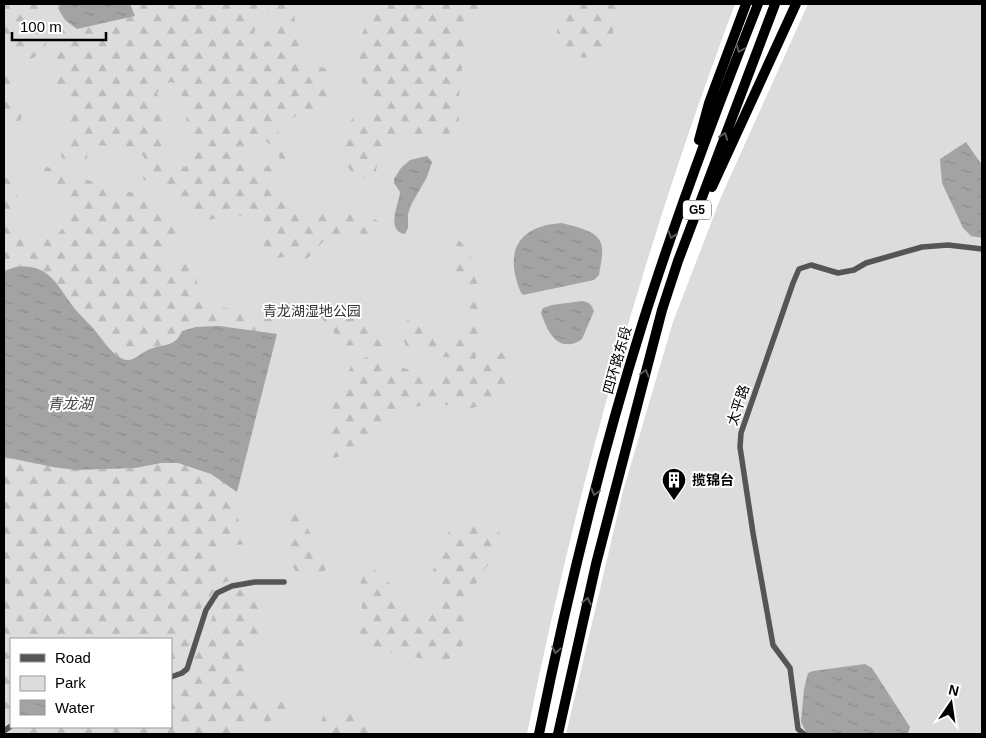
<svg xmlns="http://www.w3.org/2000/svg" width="986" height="738" viewBox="0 0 986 738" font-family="Helvetica,'Noto Sans SC',sans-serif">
  <defs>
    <pattern id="forest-firs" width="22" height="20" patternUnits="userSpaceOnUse" patternTransform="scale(1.25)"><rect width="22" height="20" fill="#dcdcdc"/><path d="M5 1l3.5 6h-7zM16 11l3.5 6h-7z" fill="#bbb"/></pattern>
    <pattern id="water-ripples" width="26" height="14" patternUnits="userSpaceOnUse" patternTransform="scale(1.25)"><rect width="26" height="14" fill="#a3a3a3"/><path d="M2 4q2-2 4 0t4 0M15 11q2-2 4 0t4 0" fill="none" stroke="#8b8b8b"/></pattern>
  </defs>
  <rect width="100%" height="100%" fill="#fff"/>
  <path fill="#dcdcdc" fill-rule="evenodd" d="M4 4H735C646 241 577 486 527 734H4ZM11 639H171V727H11Z
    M808 4H982V734H566L623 491 673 322 721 197Z"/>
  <path fill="url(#forest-firs)" fill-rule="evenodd" d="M4 4H43C42 10 41 18 43 24 46 39 50 46 36 56 28 62 21 62 12 60L4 45Z
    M51 4H60L59 10 134 16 130 4H256L259 14 252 43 258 44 272 40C278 29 274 22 267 14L269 4H287L294 15 302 63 306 68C316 67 326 65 334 73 333 78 328 104 325 107 319 113 311 110 303 112 299 113 296 116 293 118 268 130 280 140 293 156L285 166 274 171 270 176V182C277 185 286 187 290 194 293 200 292 207 298 211 307 216 340 211 352 213 362 213 370 217 378 221L381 227C370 240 351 230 336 234 319 238 318 256 299 262L286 256C276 260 269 257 261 252V232L245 217 230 214 209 220H200L189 213 179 196 144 180 140 173 145 159 141 153 120 147 95 145 88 149 86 165C76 165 69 163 61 157L63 145 71 129 69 109 54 93 52 86 53 74 51 68 54 54 64 43 55 34ZM170 82 175 83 180 87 182 99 186 112 187 140 192 157 185 167C152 164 167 141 165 120 164 111 159 103 157 93L161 88ZM263 140C271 144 277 149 280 158L253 175C241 170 238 160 239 149L255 141Z
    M378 4H479L468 39 462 68 459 96V122L456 131 448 134 424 135 386 142 381 149 375 175 368 179C364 178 357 176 353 173 339 163 346 125 355 114L372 111C371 99 364 89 361 78 352 50 363 27 378 4Z
    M571 4H615C618 48 598 73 555 47 555 31 562 17 571 4Z
    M4 68 23 112 20 121 4 120Z
    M46 167 60 169 72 175 119 190 141 194 162 208 186 234 180 238 168 242 162 254C173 266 189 259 200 269L197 281 198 288 203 292 209 303 223 308 268 314 276 324 277 334 219 326H202L182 331C174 348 166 344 151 349 143 352 136 361 127 360 115 359 106 344 99 335 91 325 81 317 73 307 54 281 41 256 4 271V177C16 182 22 203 16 216 14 219 10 222 8 225L11 230C31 238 59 248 66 219 68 212 70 203 67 196 62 184 47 185 42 173Z
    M457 238 469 251 476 276 480 300 482 327 472 376 512 344 505 362V400L463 410 437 402 392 412 363 451 333 458 323 438 336 399 352 364 369 356 435 379 454 358 434 356 406 346 399 328 410 318 444 338 465 325 470 309 451 256Z
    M336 306C358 306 378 333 392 348L389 351 366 344 344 346C335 332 323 323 317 309Z
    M4 457 53 467 75 470 135 468 161 463H178L211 474 237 492C230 514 241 520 248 539L246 544 226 546 221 557 224 562 237 574 236 578 220 584 202 606 195 621 187 655 180 669 171 674V639H11V727H14L4 734Z
    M295 506 305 509C304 534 319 546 332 565L320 574 299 576 286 557 287 529Z
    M462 522 500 533 503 547C490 562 476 578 470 598 464 621 465 644 458 667L430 660 356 647 361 619 363 588 354 568C385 562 394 590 405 614L426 616 440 597 432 574 445 535Z
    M245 587H252L258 590 263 601 264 614 260 633 249 661 250 683 252 689 258 696 291 703C280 725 255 722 236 734H15L24 727H171V686L181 682 189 672 193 660 205 642 216 604Z
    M337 711H352L376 733 380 734H316L325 712Z"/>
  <path fill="url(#water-ripples)" d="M60 4H130L135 16 77 29 65 20 59 10Z
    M966 142 982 165V238L971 236 963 228 942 183 940 159Z
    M427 156 432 162 427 177 411 205 408 214V228L405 234C385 231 399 204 400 192L394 183V179L401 168 410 160Z
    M562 223C575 227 600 230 602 247 603 256 600 267 599 275L594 280 523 295C518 289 517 281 515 274 508 239 531 225 562 223Z
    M16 267C50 263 57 286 75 309 83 318 93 327 100 337 106 345 116 358 126 360 135 361 142 352 150 349 165 344 175 347 182 331L196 327 219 326 277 334 237 492 211 474 178 463H161L135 468 75 470 53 467 4 457V271Z
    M582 301C589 302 591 304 594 311L582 339C579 341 574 344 571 344 553 347 546 326 541 313L543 308 552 305Z
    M865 664 872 668 910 727 908 734H807L801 722 804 689 808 673 813 671Z"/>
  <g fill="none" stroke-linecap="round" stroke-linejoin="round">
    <path stroke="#555" stroke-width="5.5" d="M171 677 182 673 187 669 206 610 217 593 232 586 255 582H284
      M4 731 11 726
      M804 734 798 729 790 668 773 645 753 533 740 447 741 433 793 283 799 269 811 265 838 273 854 270 866 263 922 247 948 245 982 249"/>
    <path stroke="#000" stroke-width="10" d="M699 140 709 103 746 4
      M712 187 796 4
      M539 734C567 596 600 459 642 325 676 216 716 110 758 4
      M558 734 596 564 662 310 678 261 775 4"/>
  </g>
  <defs><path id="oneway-chevron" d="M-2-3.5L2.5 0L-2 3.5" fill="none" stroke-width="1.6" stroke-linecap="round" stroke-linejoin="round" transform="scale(1.25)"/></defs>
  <g stroke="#595959">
    <use href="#oneway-chevron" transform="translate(740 49) rotate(111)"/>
    <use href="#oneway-chevron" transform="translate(724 136) rotate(-70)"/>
    <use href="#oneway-chevron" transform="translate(672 235) rotate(109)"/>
    <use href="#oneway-chevron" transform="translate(645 373) rotate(-75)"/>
    <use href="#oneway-chevron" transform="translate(595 492) rotate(105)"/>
    <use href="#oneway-chevron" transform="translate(587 601) rotate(-77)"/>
    <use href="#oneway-chevron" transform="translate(556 650) rotate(102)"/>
  </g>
  <defs>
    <symbol id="building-pin" viewBox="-11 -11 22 30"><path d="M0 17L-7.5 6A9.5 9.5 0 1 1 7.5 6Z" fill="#000" stroke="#fff"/><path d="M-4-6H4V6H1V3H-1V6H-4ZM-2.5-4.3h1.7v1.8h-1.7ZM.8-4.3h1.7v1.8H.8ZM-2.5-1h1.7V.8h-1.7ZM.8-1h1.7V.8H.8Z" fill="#fff"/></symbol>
  </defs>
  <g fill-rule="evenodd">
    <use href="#building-pin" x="660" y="466" width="28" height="38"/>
  </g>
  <g text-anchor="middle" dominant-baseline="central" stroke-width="4" stroke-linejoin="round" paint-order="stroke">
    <rect fill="#fff" stroke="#4c4c4c" stroke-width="1" x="683" y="200.5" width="28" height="19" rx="4"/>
    <g font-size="12" font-weight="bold" fill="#000">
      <text x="697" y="210">G5</text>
    </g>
    <g font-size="14" fill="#333" stroke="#fff">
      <text x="312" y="311">青龙湖湿地公园</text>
    </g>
    <g font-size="14" fill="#000" stroke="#fff">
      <text transform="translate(617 360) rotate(-74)">四环路东段</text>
      <text transform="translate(738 405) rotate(-72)">太平路</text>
    </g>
    <g font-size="14" font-weight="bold" fill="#000" stroke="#fff" text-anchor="start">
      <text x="692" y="480">揽锦台</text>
    </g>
    <g font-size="15" font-style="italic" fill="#444" stroke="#fff">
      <text x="70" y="403">青龙湖</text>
    </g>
  </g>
  <rect width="986" height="738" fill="none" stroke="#000000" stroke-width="10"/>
  <rect x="10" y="638" width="162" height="90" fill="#ffffff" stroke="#999999"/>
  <rect x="20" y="654" width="25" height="8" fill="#555555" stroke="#999999"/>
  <text x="55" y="663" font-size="15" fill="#000000">Road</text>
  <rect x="20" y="676" width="25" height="15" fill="#dcdcdc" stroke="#999999"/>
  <text x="55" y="688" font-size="15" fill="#000000">Park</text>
  <rect x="20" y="700" width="25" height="15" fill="url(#water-ripples)" stroke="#999999"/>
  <text x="55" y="713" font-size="15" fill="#000000">Water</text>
  <g transform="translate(951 703) rotate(13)" stroke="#ffffff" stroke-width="4" paint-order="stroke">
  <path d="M0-4L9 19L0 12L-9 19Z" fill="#000000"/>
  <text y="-8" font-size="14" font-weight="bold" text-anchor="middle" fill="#000000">N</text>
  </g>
  <path d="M12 32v8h94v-8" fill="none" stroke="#000000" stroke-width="2.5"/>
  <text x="20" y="32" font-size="15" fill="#000000" stroke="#ffffff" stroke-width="4" paint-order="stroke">100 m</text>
</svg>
